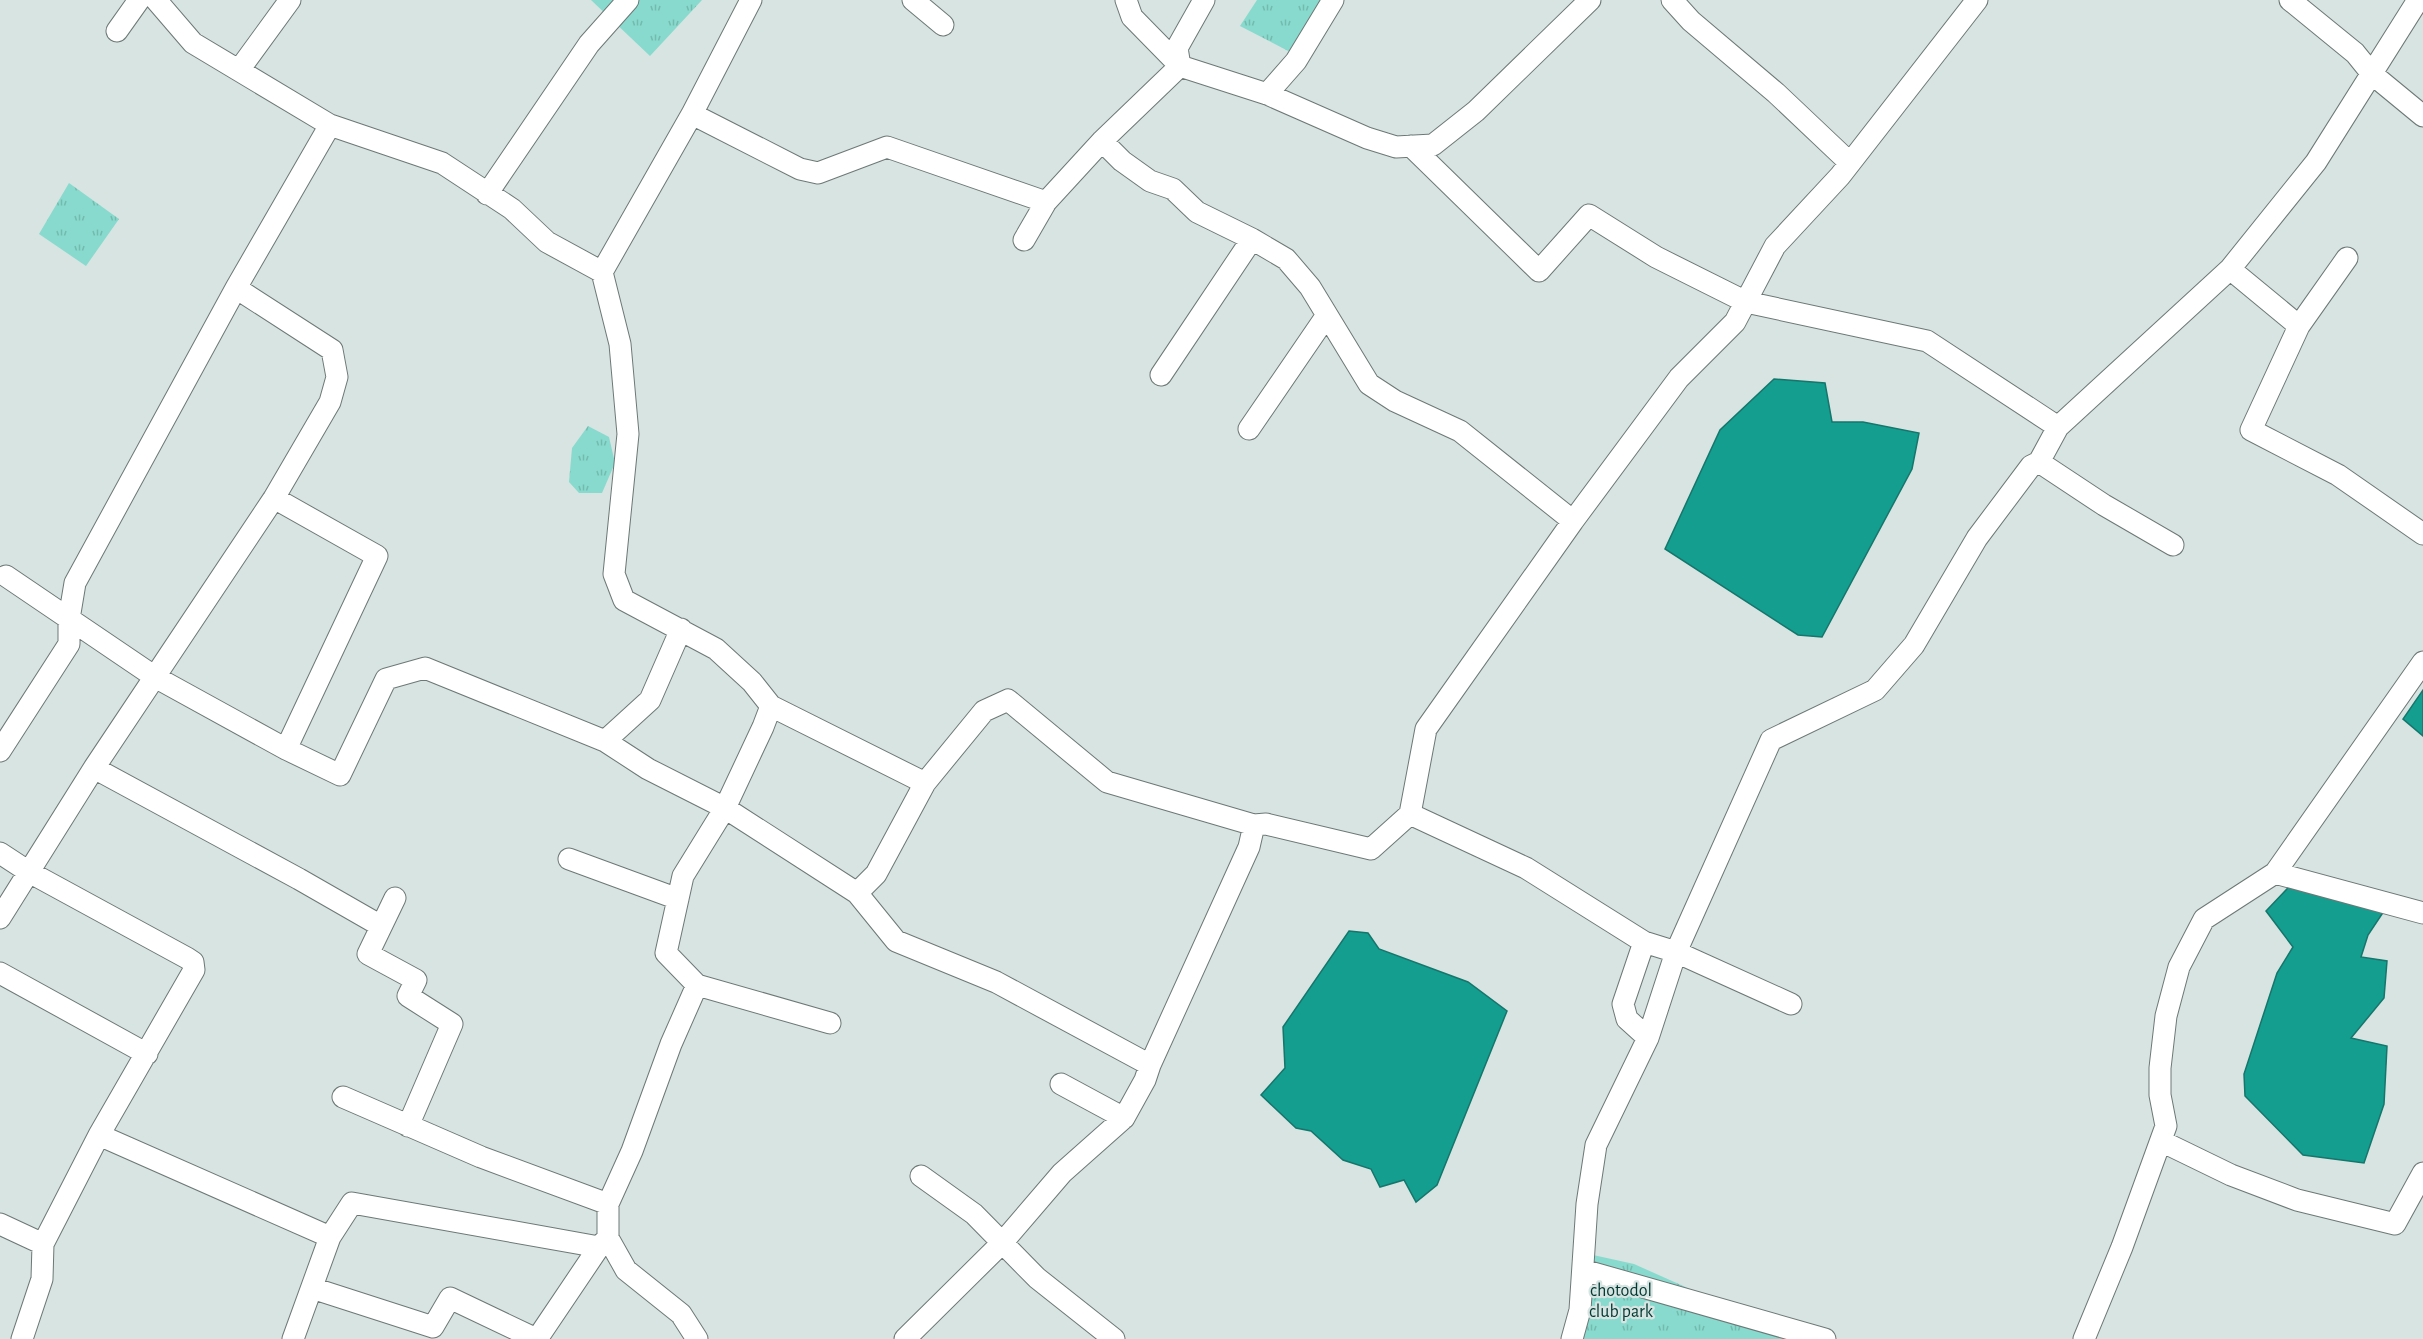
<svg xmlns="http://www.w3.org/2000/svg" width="2423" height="1339" viewBox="0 0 2423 1339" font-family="'Alegreya Sans',sans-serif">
  <defs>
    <pattern id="park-tufts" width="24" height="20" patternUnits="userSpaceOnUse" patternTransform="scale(1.5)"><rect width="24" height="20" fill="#87dacd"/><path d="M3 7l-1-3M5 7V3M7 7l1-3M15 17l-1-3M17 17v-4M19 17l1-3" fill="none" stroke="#74baaf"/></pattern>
  </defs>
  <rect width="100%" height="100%" fill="#d7e4e1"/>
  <path fill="url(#park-tufts)" d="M591 0H702L650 56Z
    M1257 0H1323L1292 53 1240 26Z
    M69 183 119 219 86 266 39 234Z
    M588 426 609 437 615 463 602 493H579L569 482 572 448Z
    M1584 1253 1634 1264 1802 1339H1577Z"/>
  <path fill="#149e8f" stroke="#15766c" stroke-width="1.5" d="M1774 379 1825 383 1832 422H1863L1919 433 1912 469 1822 637 1798 635 1665 549 1720 430Z
    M2423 690V736L2403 719Z
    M2303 872 2386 908 2368 935 2361 957 2387 961 2384 998 2351 1038 2387 1046 2384 1104 2364 1163 2303 1155 2245 1096 2244 1074 2277 973 2293 947 2266 911Z
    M1349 931 1368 933 1379 949 1468 982 1507 1011 1437 1185 1416 1202 1404 1180 1380 1187 1371 1169 1343 1160 1311 1131 1296 1128 1261 1095 1285 1068 1283 1027Z"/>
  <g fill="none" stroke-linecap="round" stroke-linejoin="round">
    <defs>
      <path id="minor" d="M156 0 193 43 330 125 442 163 512 209 547 242 602 272 620 344 628 434 614 574 624 600 716 649 752 682 771 706 763 727 725 808 683 876 666 953 697 985 671 1044 632 1151 608 1204V1238L626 1270 681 1314 697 1339
        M913 0 943 25
        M1126 0 1132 17 1180 66 1267 94 1367 138 1396 147 1433 145 1476 111 1590 0
        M1672 0 1691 21 1776 93 1850 163
        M2290 0 2355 53 2372 74 2423 116
        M117 31 139 0
        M1180 66 1177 48 1204 0
        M239 70 290 0
        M1267 94 1296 61 1333 0
        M692 114 800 169 818 173 887 147 1046 202
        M1102 141 1122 161 1150 181 1173 189 1197 212 1252 239 1286 259 1310 287 1369 384 1395 401 1460 431 1573 521
        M1411 146 1539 271 1589 215 1656 257 1746 302 1927 341 2058 427
        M487 194 589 44 628 0
        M1024 240 1046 202 1102 141 1180 66
        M2347 258 2299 326 2251 430 2338 475 2423 534
        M2230 269 2299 326
        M602 272 692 114 751 0
        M1161 375 1252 239
        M1249 429 1327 315
        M2039 462 2104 505 2173 545
        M274 498 377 556 286 749
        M6 576 155 677 286 749 340 775 386 679 425 668 605 741 648 769 725 808 857 893 896 941 996 982 1150 1065
        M771 706 925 783
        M605 741 650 700 681 629
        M0 751 69 644V619L75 583 236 288 330 125
        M94 768 299 879 381 926
        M1410 814 1526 868 1644 942 1676 952 1791 1004
        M0 853 29 872 187 958 193 962 194 970 99 1135 43 1244 42 1279 22 1339
        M569 859 678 899
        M2275 873 2423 913
        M857 893 876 874 925 783 984 711 1008 700 1107 782 1254 825 1266 824 1371 849 1410 814 1426 729 1573 521 1679 378 1735 322 1775 246 1840 176 1977 0
        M395 898 368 954 416 980 408 996 452 1024 408 1126
        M0 918 94 768 274 498 330 402 337 377 332 350 236 288
        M1644 942 1623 1004 1627 1019 1648 1038
        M0 973 147 1054
        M697 985 830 1023
        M1061 1084 1124 1118
        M343 1097 481 1157 608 1204
        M99 1135 330 1237 352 1203 599 1247 608 1238
        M2161 1141 2231 1175 2297 1200 2395 1224 2423 1173
        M921 1176 974 1214 1037 1278 1114 1339
        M0 1224 43 1244
        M1583 1270 1825 1339
        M312 1288 433 1327 450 1298 536 1339
        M293 1339 330 1237
        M537 1339 599 1247
        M905 1339 1002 1243 1062 1173 1124 1118 1145 1080 1150 1065 1249 847 1254 825
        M1572 1339 1580 1310 1587 1204 1596 1145 1648 1038 1676 952 1771 740 1875 690 1914 645 1977 538 2031 466 2039 462 2058 427 2230 269 2316 162 2418 0
        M2084 1339 2122 1247 2166 1126 2160 1095V1068L2166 1016 2179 967 2204 919 2275 873 2423 662"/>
    </defs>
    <use href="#minor" stroke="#6d7876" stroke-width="23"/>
    <use href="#minor" stroke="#fff" stroke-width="21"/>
  </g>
  <g text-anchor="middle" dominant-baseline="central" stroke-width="4.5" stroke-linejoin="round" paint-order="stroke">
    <g font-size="18" fill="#003832" stroke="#d7e4e1">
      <text x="1621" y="1291">chotodol<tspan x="1621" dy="21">club park</tspan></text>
    </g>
  </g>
</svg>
